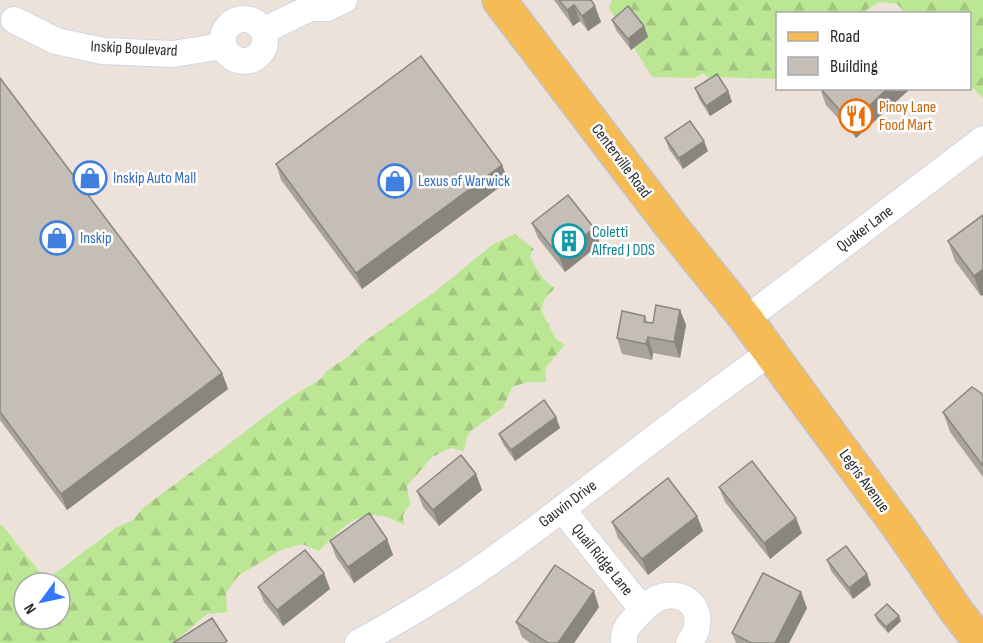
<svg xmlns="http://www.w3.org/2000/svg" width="983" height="643" viewBox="0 0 983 643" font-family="'Sofia Sans Condensed',sans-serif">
  <defs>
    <pattern id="forest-firs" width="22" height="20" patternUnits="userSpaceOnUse" patternTransform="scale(1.5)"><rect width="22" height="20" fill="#bbe694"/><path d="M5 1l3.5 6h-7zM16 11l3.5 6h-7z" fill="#a1c580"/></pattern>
  </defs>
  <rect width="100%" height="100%" fill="#ece2da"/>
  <path fill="url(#forest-firs)" fill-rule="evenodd" d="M612 0H983V98L974 89 970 87V14L906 13 897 4 880 2 861 13 778 14 777 79 708 77 703 73 696 78 652 77 609 8Z
    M515 234 534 249 530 256C535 267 544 283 555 288L545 298 541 310 556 339 565 345 545 368 546 382H528L512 387 503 408 472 430 467 436 464 451 451 448 432 457 407 486 410 504 403 515 404 525C397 522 389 517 382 516 353 511 338 533 319 551L302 544 281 550 238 576 226 593 227 612 207 614 173 643H0V525H2L46 580 117 527 133 520 144 507 213 456 288 399 322 378 325 372 349 356 361 344 436 291 492 245ZM24 583H60V619H24Z"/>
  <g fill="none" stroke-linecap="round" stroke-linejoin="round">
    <defs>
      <path id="minor" d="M223 40a21 21 0 1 1 42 0a21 21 0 1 1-42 0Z
        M14 20 56 41 103 51 173 54 223 46
        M263 31 310 8H327L344 0
        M746 319 983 139
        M562 509 643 610
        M358 643C403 618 448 592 490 562 585 495 674 419 770 353
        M624 643C623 632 627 626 635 618 641 612 648 603 656 599 677 589 701 601 697 626 697 632 692 638 689 643"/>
      <path id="major" d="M499 0 671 226 746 319 799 392 901 530 957 612 981 643"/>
    </defs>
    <use href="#minor" stroke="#d0d6e3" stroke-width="28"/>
    <use href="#major" stroke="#c3c3c3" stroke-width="36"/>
    <use href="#minor" stroke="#fff" stroke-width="26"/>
    <use href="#major" stroke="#f7bb55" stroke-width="33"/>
  </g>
  <path fill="#a9a39d" d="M554 0H591L601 22 588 31 580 21 573 26Z
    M612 20 644 26 648 37 631 50 616 30Z
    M0 78 222 373 228 389 67 510 0 420Z
    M695 88 728 91 732 102 710 116 699 99Z
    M820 88H911L856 138 826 105Z
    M665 138 708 151 683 169 669 149Z
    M276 164 502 165 508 181 362 289 281 180Z
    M983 215 981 296 955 261 948 241Z
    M532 223 594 228 600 244 565 272 538 238Z
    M680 310 686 325 680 358 653 353 652 360 622 354 617 338 645 316 647 322 653 323Z
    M983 396V477L950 432 943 412Z
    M556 417 560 428 515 461 503 444 499 434Z
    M476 474 482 490 439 526 423 507 417 491Z
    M719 487 802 533 770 559 725 502Z
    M697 516 703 531 648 575 618 538 612 522Z
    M387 539 393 555 354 583 336 557 330 541Z
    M827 560 871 585 853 599 831 571Z
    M258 587 330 589 283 626 264 602Z
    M599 607 574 643H530L522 637 516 622Z
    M807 608 789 643H736L732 633Z
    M875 615 901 621 888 633 877 621Z"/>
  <path fill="#89857f" d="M574 5 580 21 573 26 567 10Z
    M595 6 601 22 588 31 582 16Z
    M644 26 648 37 631 50 628 39Z
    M888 88H911L856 138 851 123Z
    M728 91 732 102 710 116 706 106Z
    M704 141 708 151 683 169 679 158Z
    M502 165 508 181 362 289 356 273Z
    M594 228 600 244 565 272 559 256Z
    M983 269V295L981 296 974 276Z
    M680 310 686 325 680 358 674 342Z
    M648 337 653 353 652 360 646 344Z
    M222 373 228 389 67 510 61 494Z
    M556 417 560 428 515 461 511 450Z
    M476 474 482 490 439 526 433 510Z
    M697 516 703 531 648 575 642 559Z
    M796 518 802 533 770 559 764 543Z
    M387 539 393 555 354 583 348 567Z
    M324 573 330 589 283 626 277 610Z
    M867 574 871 585 853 599 849 588Z
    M594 591 599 607 574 643H558Z
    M801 592 807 608 789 643H775Z
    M899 616 901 621 888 633 886 627Z"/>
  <path fill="#c4beb6" stroke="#89857f" stroke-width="1.5" d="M559 0H591L595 6 582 16 574 5 567 10Z
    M628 6 644 26 628 39 612 20Z
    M421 56 502 165 356 273 276 164Z
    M717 74 728 91 706 106 695 88Z
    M0 78 222 373 61 494 0 412Z
    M820 88H888L851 123Z
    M690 121 704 141 679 158 665 138Z
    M568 195 594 228 559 256 532 223Z
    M983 215V269L974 276 948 241Z
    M656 305 680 310 674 342 648 337 646 344 617 338 622 311 645 316 644 322 653 323Z
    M972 387 981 393 983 396V466L943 412Z
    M544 400 556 417 511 450 499 434Z
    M461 455 476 474 433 510 417 491Z
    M752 461 796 518 764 543 719 487Z
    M668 478 697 516 642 559 612 522Z
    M369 513 387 539 348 567 330 541Z
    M846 546 867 574 849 588 827 560Z
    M305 550 324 573 277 610 258 587Z
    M555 565 594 591 558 643H548L516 622Z
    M763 573 801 592 775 643H751L732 633Z
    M887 604 899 616 886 627 875 615Z
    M212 618 227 641 224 643H173Z"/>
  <defs>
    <symbol id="restaurant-ring" viewBox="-11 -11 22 22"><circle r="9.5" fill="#fff" stroke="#e8710a" stroke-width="1.5"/><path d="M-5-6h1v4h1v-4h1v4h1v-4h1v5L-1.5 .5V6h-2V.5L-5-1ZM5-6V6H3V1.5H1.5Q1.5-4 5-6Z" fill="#e8710a"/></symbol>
    <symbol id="shop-ring" viewBox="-11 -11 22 22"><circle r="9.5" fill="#fff" stroke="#3f7fe0" stroke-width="1.5"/><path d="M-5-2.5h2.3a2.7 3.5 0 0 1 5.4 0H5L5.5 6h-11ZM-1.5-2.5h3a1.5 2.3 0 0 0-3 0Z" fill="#3f7fe0"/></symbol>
    <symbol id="building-ring" viewBox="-11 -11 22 22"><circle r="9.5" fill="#fff" stroke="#0f9aa8" stroke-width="1.5"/><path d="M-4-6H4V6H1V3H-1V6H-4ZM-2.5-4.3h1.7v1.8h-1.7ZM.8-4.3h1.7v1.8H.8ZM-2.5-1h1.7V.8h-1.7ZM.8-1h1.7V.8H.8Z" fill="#0f9aa8"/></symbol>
  </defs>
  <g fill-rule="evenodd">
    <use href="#restaurant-ring" x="837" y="97" width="38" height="38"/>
    <use href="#shop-ring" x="71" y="159" width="38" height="38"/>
    <use href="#shop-ring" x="376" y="162" width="38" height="38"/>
    <use href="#shop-ring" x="38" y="219" width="38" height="38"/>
    <use href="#building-ring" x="550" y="222" width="38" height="38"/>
  </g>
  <g text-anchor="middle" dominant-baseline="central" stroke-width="5" stroke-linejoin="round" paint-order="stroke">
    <g font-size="16" fill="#292929" stroke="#fff">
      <text transform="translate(134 49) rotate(3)">Inskip Boulevard</text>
      <text transform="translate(621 161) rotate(53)">Centerville Road</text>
      <text transform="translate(865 229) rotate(-37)">Quaker Lane</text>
      <text transform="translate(864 481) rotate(54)">Legris Avenue</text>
      <text transform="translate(568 504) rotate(-37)">Gauvin Drive</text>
      <text transform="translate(602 560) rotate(51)">Quail Ridge Lane</text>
    </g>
    <g font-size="16" fill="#c56008" stroke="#fff" text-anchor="start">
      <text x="879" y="107">Pinoy Lane<tspan x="879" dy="18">Food Mart</tspan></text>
    </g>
    <g font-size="16" fill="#366cbe" stroke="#fff" text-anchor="start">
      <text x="113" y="178">Inskip Auto Mall</text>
      <text x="418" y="181">Lexus of Warwick</text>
      <text x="80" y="238">Inskip</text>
    </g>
    <g font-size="16" fill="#0d838f" stroke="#fff" text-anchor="start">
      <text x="592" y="232">Coletti<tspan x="592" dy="18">Alfred J DDS</tspan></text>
    </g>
  </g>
  <rect x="776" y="12" width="195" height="78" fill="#ffffff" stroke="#a9a9a9" stroke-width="1.5"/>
  <rect x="788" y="32" width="30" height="9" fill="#f7bb55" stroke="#a9a9a9" stroke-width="1.5"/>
  <text x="830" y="42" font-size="18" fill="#292929">Road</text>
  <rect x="788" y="57" width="30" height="18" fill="#c4beb6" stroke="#a9a9a9" stroke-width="1.5"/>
  <text x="830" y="72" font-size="18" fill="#292929">Building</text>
  <g transform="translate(42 601) rotate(237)"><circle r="28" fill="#ffffff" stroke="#a9a9a9" stroke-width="1.5"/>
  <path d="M0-4.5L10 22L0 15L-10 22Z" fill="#3576ff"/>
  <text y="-9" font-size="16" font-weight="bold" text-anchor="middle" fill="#292929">N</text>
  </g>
</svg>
